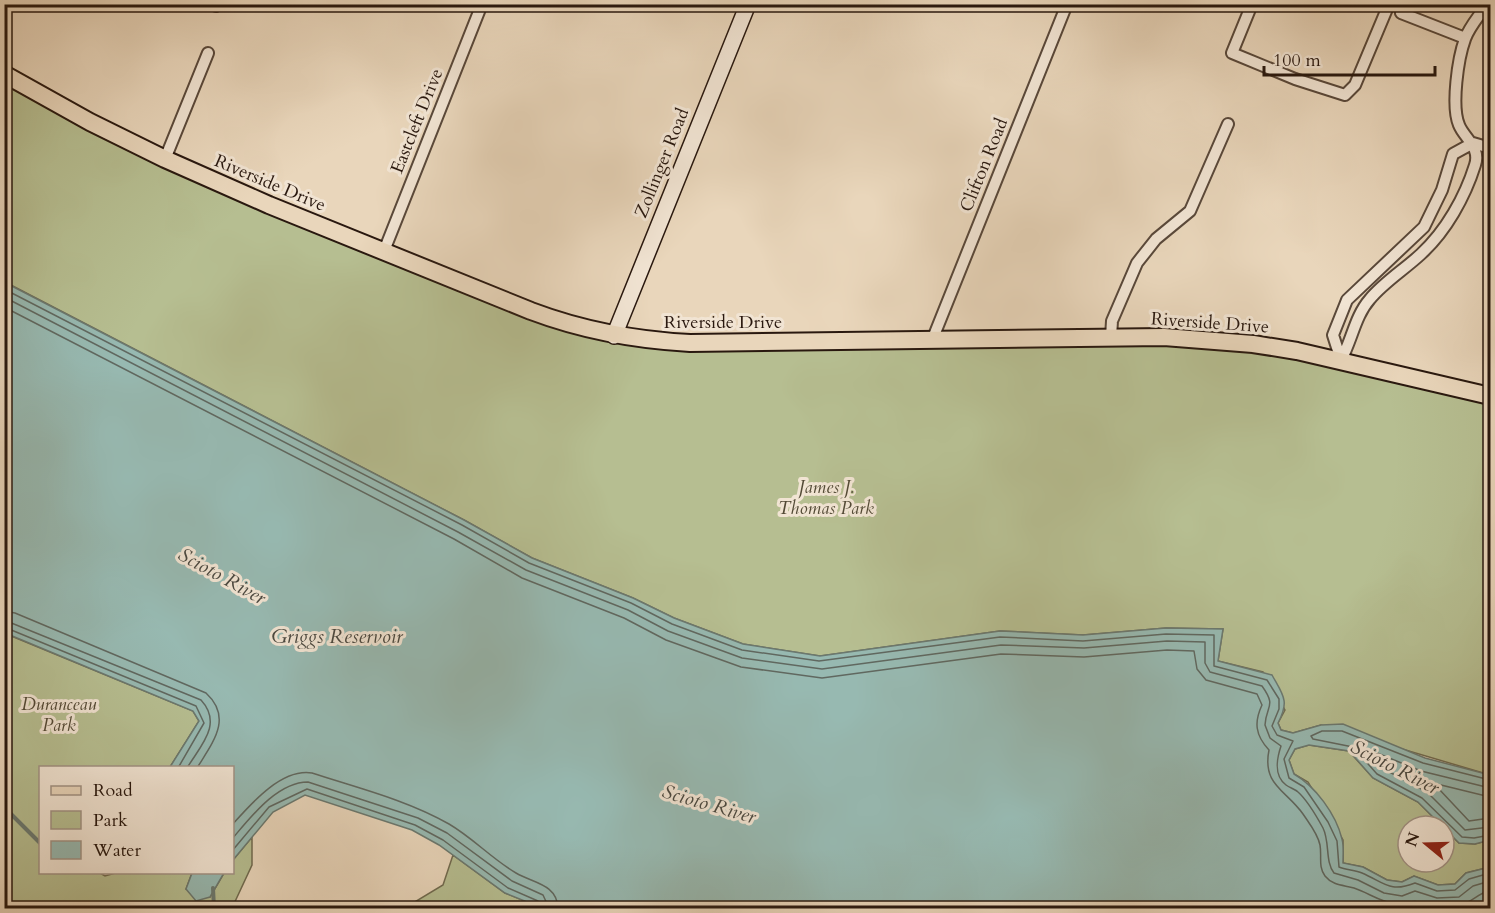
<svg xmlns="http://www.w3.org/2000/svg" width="1495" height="913" viewBox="0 0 1495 913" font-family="Cardo,serif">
  <rect width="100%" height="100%" fill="#e9d6bb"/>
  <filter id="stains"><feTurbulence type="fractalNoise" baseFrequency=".00333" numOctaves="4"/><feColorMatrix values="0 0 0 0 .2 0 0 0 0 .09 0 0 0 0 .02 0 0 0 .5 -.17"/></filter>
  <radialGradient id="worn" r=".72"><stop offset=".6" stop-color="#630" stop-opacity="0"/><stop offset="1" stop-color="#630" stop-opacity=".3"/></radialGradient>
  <path fill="#b6be91" stroke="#706b50" stroke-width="1.5" d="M4 74 129 142 614 336 1200 339 1490 396V775L1321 725 1293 733 1281 730 1278 723 1285 710 1263 672 1218 661 1223 629 1166 628 1083 635 1000 631 820 656 743 644 674 618 633 598 532 558 464 520 5 282Z
    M4 633 193 711 199 721 170 767 40 768V872L100 873 105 876 119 872 192 873 186 889 210 897 224 873 232 872 233 860 252 837V865L232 908H5Z
    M1309 745 1349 751 1373 778 1418 802 1442 826H1408V862H1444V828L1459 843 1475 844 1490 840V867L1466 873 1455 884 1438 885 1414 876 1402 882 1387 880 1363 867 1343 863V840L1308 782 1294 774 1289 760 1295 749Z
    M453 855 505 893 542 908H411L413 903 443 885Z"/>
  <path fill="#97b9b1" stroke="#6b7970" stroke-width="1.5" d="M4 282 464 520 532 558 633 598 674 618 743 644 820 656 1000 631 1083 635 1166 628 1223 629 1218 661 1272 675C1283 695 1290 701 1278 723L1281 730 1293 733 1321 725 1343 724 1425 758 1490 775V840L1475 844 1459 843 1418 802 1373 778 1349 751 1309 745 1295 749 1289 760 1294 774C1315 786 1336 814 1342 839 1344 846 1343 855 1343 863L1363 867 1387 880 1402 882 1414 876 1438 885 1455 884 1466 873 1490 867V908H542L505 893 439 845 412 830 305 795 273 812 233 860 232 768 170 767 199 721 193 711 5 633Z
    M192 873V872L224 873 210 897 196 901 186 889Z"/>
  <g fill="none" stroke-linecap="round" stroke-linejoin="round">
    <path stroke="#606860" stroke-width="1.5" d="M4 289 462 525 529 563 631 603 672 624 742 650 819 661 1000 637 1083 641 1166 634 1214 635V666L1267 680 1279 699V709L1272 726 1277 735 1293 741 1284 759 1289 778 1304 787 1328 822 1337 841 1339 867C1346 870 1355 870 1362 873 1385 883 1390 893 1415 883L1437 891 1455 890 1469 879 1490 873
      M4 297 458 532 526 570 628 610 668 631 742 658 822 669 1001 645 1084 648 1167 641 1205 642V663L1210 672 1262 686C1277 707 1266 705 1265 725L1270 738 1281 746C1277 758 1273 775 1286 785 1290 788 1295 789 1298 792 1307 800 1317 817 1323 828 1330 842 1325 862 1334 873L1358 880 1384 893 1402 896 1415 891 1437 898 1459 897 1473 886 1490 881
      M4 307 454 539 522 578 624 618 666 640 741 667 822 678 1001 654 1084 657 1167 650 1194 651 1197 669 1206 680 1257 694 1262 705C1254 722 1255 735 1269 750 1262 785 1286 790 1303 814 1309 823 1318 834 1320 845 1322 856 1318 867 1325 876 1333 886 1344 885 1354 888 1369 893 1380 902 1396 904 1404 905 1412 900 1418 902 1433 905 1443 909 1458 906 1470 904 1477 894 1490 890
      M4 611 15 613 206 693C233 718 213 742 197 768
      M4 620 201 700C223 724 201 745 187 768
      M4 627 196 706 204 723 178 768
      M1490 780 1423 763 1342 731H1322L1311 736 1313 739 1353 747 1377 774 1422 798 1462 837 1474 838 1490 835
      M1490 788 1421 771 1377 753 1373 755 1382 768 1427 792 1465 830 1490 827
      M1490 797 1441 785 1438 788 1469 821 1490 818
      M232 825C250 805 281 768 312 773 358 788 407 800 449 824 473 838 492 859 516 873 533 883 557 884 558 908
      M232 839C250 818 277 782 308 782L418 818 447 833 512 881 543 895 549 908
      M232 851 269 807 307 789 415 825 443 840 508 888 538 901 542 908"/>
    <path stroke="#6b7970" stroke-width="4" d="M4 807 40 843
      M213 888 214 908"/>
    <defs>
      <path id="street" d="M1252 4 1232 53 1295 79 1345 95 1355 85 1389 4
        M216 6 217 4
        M1401 13 1465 38
        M1473 143 1490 148
        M165 159 208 53
        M384 251 482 4
        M1111 337 1112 321 1137 263 1156 239 1190 211 1228 124
        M933 338 1067 4
        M1341 360C1352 340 1355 316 1370 299 1384 282 1405 269 1421 254 1446 231 1465 197 1475 165 1481 147 1464 138 1459 125 1451 106 1458 58 1465 39 1469 27 1480 15 1487 4
        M1341 360 1333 335 1347 300 1424 227 1442 190 1453 154 1473 143"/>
      <path id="secondary" d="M614 336 748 4"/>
      <path id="primary" d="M4 74 90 122 165 159 269 205 531 311C584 331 634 340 690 343L1164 337 1253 344 1297 351 1490 396"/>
    </defs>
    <use href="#street" stroke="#59483a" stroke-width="14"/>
    <use href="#secondary" stroke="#29180f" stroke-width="18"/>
    <use href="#primary" stroke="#29180f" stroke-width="20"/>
    <use href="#street" stroke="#f1e4d3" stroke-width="10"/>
    <use href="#secondary" stroke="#f1e4d3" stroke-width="15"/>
    <use href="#primary" stroke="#e9d6bb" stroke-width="16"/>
  </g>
  <g text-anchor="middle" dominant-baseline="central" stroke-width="6" stroke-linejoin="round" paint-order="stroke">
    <g font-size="18" fill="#29180f" stroke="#f1e4d3">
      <text transform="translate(417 121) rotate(-68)">Eastcleft Drive</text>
      <text transform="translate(662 163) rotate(-68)">Zollinger Road</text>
      <text transform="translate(984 165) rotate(-68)">Clifton Road</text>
      <text transform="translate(270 183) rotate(23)">Riverside Drive</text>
      <text x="723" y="322">Riverside Drive</text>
      <text transform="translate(1210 323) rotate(4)">Riverside Drive</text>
    </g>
    <g font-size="18" font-style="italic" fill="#534a36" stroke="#f1e4d3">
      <text x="826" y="487">James J.<tspan x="826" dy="21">Thomas Park</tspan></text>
      <text x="59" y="704">Duranceau<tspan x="59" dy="21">Park</tspan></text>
    </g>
    <g font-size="20" font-style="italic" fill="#4a4840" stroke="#f1e4d3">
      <text transform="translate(222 576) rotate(29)">Scioto River</text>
      <text x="337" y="636">Griggs Reservoir</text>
      <text transform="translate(1395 767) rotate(27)">Scioto River</text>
      <text transform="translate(709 804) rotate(16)">Scioto River</text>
    </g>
  </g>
  <rect width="1495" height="913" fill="none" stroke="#e9d6bb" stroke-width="24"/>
  <rect x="6" y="6" width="1483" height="901" fill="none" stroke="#29180f" stroke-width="3"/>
  <rect x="12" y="12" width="1471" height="889" fill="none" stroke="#29180f" stroke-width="1.5"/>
  <rect x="39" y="766" width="195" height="108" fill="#f1e4d3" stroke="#a19285" stroke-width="1.5"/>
  <rect x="51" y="786" width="30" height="9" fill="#e9d6bb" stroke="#a19285" stroke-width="1.5"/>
  <text x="93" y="796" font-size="18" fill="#29180f">Road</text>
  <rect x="51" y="811" width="30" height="18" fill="#b6be91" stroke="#a19285" stroke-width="1.5"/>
  <text x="93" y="826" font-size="18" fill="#29180f">Park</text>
  <rect x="51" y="841" width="30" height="18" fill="#97b9b1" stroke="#a19285" stroke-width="1.5"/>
  <text x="93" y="856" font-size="18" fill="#29180f">Water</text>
  <g transform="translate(1426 844) rotate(289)"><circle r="28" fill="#f1e4d3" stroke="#a19285" stroke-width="1.5"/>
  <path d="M0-4.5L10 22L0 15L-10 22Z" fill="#8f2418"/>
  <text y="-9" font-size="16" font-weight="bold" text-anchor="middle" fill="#29180f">N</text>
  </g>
  <path d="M1264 66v9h171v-9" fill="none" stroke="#29180f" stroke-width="3"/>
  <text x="1273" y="66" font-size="18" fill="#29180f" stroke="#f1e4d3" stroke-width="4.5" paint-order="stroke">100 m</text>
  <rect width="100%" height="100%" filter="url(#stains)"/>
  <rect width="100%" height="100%" fill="url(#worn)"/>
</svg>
